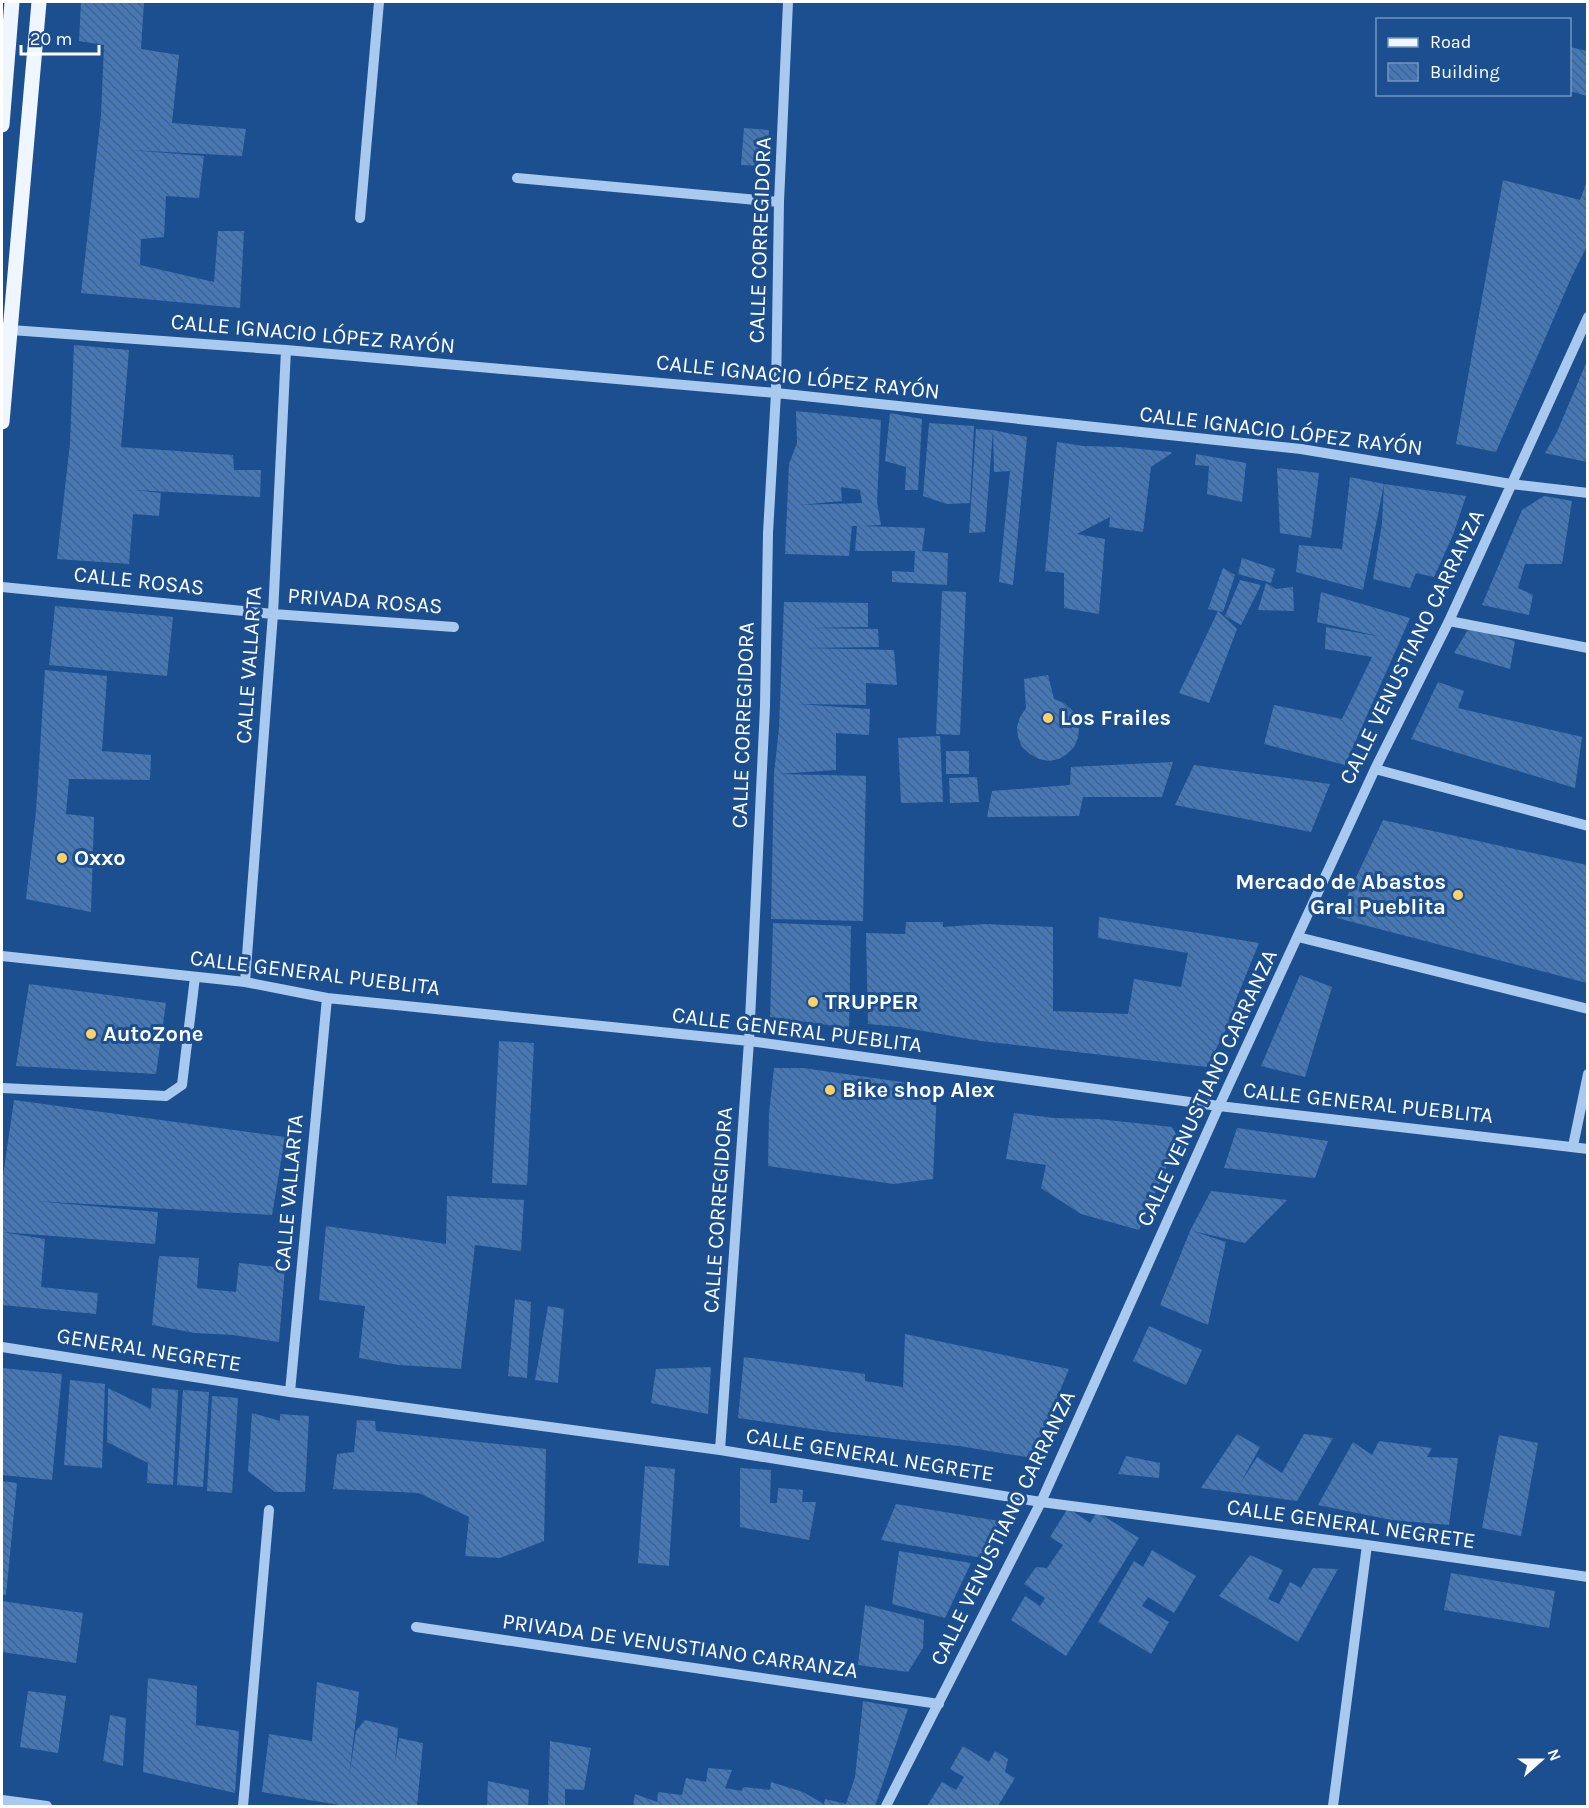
<svg xmlns="http://www.w3.org/2000/svg" width="1589" height="1808" viewBox="0 0 1589 1808" font-family="Karla,sans-serif">
  <defs>
    <pattern id="building-back-hatch" width="6" height="6" patternUnits="userSpaceOnUse" patternTransform="scale(1.5)"><rect width="6" height="6" fill="#4478b7"/><path d="M-1 5l2 2M0 0l6 6M5-1l2 2" fill="none" stroke="#486282"/></pattern>
  </defs>
  <rect width="100%" height="100%" fill="#1b4f8f"/>
  <path fill="url(#building-back-hatch)" fill-rule="evenodd" d="M81 2H144L141 49 179 55 172 123 246 129 242 156 129 150 204 156 199 198 166 196 164 237 141 239 140 265 214 282 218 231H244L240 308 81 293 101 115 104 45 79 41Z
    M1570 47 1587 51V96L1570 91Z
    M744 128 769 130 767 166 741 165Z
    M1503 180 1580 200 1587 181V246L1572 276 1496 452 1456 444Z
    M74 345 129 350 121 447 233 455 234 470H261L260 497 134 490 161 493 159 516 133 514 129 564 57 559 70 443Z
    M1587 361V462L1545 453 1557 432Z
    M796 411 881 420 877 502 881 525 862 526 925 528 922 551 948 553 947 585 892 582V571L914 572 915 551H855L857 526H852L849 556 785 554 789 464 797 443ZM841 487 860 490 862 503 799 505 842 501Z
    M890 413 922 419 918 490H905L906 467 885 461Z
    M929 423 974 426 970 503 947 504 923 496Z
    M976 429 993 430 1027 437 1013 585 999 582 1010 471 994 472 993 430 985 532 969 533Z
    M1057 442 1083 446 1120 447 1171 452 1172 453 1151 467 1143 532 1109 527 1110 517 1077 534 1105 539 1099 614 1064 608V573L1045 571Z
    M1196 454 1246 463 1242 502 1207 494 1209 466 1195 465Z
    M1277 468 1319 473 1311 538 1280 533Z
    M1350 477 1384 484 1363 590 1296 572 1299 545 1342 549Z
    M1384 484 1466 496 1453 535 1434 577 1416 573 1410 588 1373 579 1382 523Z
    M1544 496 1572 501 1562 564H1525L1518 588 1533 595 1529 615 1482 605 1522 510Z
    M1242 558 1275 569 1271 583 1238 574Z
    M1223 568 1235 575 1223 612 1208 609Z
    M1240 580 1261 585 1241 625 1225 616Z
    M1266 583 1276 589 1293 587 1294 611 1258 610Z
    M942 591 966 592 960 735 936 734Z
    M1321 592 1410 618 1345 765 1264 744 1274 705 1342 719 1372 657 1325 649 1326 627 1382 637 1317 622Z
    M784 602 868 603V627L809 628 878 629 879 647 804 648 894 650 897 685 866 683V705L797 704 870 709 869 735 836 733V770L779 774 866 776 863 921 771 919 774 774 779 728Z
    M55 606 173 617 167 676 49 665Z
    M1218 611 1237 629 1209 703 1179 693Z
    M1469 628 1515 641 1510 669 1454 653Z
    M45 670 107 676 102 751 151 755 150 780 69 779 66 814 94 817 91 912 26 899 36 811Z
    M1048 675 1054 699 1064 703 1072 710 1077 718 1079 728 1078 738 1074 747 1067 754 1059 759 1049 761 1039 759 1030 754 1022 747 1018 737 1017 727 1020 717 1026 708 1024 679Z
    M1438 682 1464 691 1458 708 1582 737 1575 788 1411 739Z
    M940 736 943 802 901 803 898 738Z
    M946 751H969V774H946Z
    M1173 762 1162 797H1083L1079 816 987 817 992 791 1070 785 1071 767Z
    M1194 765 1330 784 1311 832 1175 805Z
    M977 777 979 802 950 803 949 778Z
    M1383 820 1587 865V983L1337 918Z
    M1099 917 1259 943 1237 997 1227 1027 1207 1067 981 1041 900 1027 868 1024 866 933 905 934 906 922H943V927L985 924 1053 927V1011L1128 1014 1134 979 1181 987 1188 953 1098 938Z
    M773 923 851 926 849 1028 770 1017Z
    M1300 975 1332 987 1305 1077 1261 1066Z
    M29 984 166 1003 156 1074 16 1066Z
    M499 1041 534 1043 527 1185 492 1183Z
    M774 1068H803L902 1082 937 1090 933 1179 894 1184 768 1166 769 1113Z
    M14 1100 285 1137 272 1215 35 1201 158 1212 155 1244 2 1232V1183Z
    M1014 1113 1054 1118 1098 1119 1172 1127 1179 1139 1139 1230 1081 1214 1041 1188 1046 1165 1006 1159Z
    M1237 1128 1328 1141 1315 1178 1224 1168Z
    M1211 1191 1287 1200 1245 1243 1193 1231 1226 1242 1208 1325 1160 1305 1190 1231Z
    M447 1196 524 1200 521 1251 475 1245 461 1369 399 1365 359 1358 365 1306 319 1300 326 1226 446 1244Z
    M2 1232 45 1239 41 1287 98 1293 96 1314 2 1305Z
    M159 1256 199 1258 197 1288 236 1292 239 1263 285 1268 279 1342 233 1335 195 1333 152 1325Z
    M515 1299 531 1302 527 1378 508 1376Z
    M548 1306 564 1309 558 1383 535 1380Z
    M1149 1326 1202 1350 1186 1385 1133 1361Z
    M905 1334 1069 1369 1032 1458 959 1446 832 1432 738 1418 744 1357 865 1374V1381L903 1387Z
    M711 1367 708 1414 651 1403 656 1369Z
    M2 1368 62 1374 52 1480 2 1475Z
    M70 1380 105 1384 102 1468 64 1465Z
    M108 1388 151 1409 152 1388 178 1390 173 1485 147 1483 148 1463 107 1442Z
    M183 1390 209 1392 203 1487 177 1485Z
    M212 1396 238 1398 232 1493 207 1491Z
    M252 1413 280 1421V1414L309 1416 305 1492H275L248 1471Z
    M357 1420 375 1421 376 1431 546 1449 544 1541 500 1558 465 1556 469 1517 419 1493 333 1489 337 1454 354 1452Z
    M1237 1434 1260 1447 1241 1482 1257 1457 1282 1473 1304 1434 1333 1438 1297 1501 1201 1488Z
    M1499 1435 1538 1443 1521 1536 1482 1528Z
    M1379 1441 1432 1448 1427 1457 1458 1458 1449 1525 1391 1520 1318 1505 1353 1442 1372 1455Z
    M1126 1456 1160 1463 1159 1478 1118 1474Z
    M645 1466 675 1469 669 1566 638 1563Z
    M740 1468 771 1470 770 1503H777L778 1488 803 1490 802 1502H816L809 1540 740 1527Z
    M2 1481 17 1483 6 1595 2 1594Z
    M896 1504 999 1521 982 1558 881 1540Z
    M1068 1508 1090 1523 1097 1512 1139 1538 1066 1656 1011 1620 1025 1596 1040 1606 1045 1598 1024 1584 1036 1567 1047 1568 1063 1545 1050 1537Z
    M1152 1550 1196 1576 1174 1613 1148 1597 1142 1606 1169 1622 1151 1654 1098 1622 1134 1561 1143 1567Z
    M899 1551 971 1563 945 1618 892 1604Z
    M1250 1555 1283 1570 1268 1599 1279 1604 1290 1582 1301 1588 1313 1568 1338 1569 1298 1642 1219 1596Z
    M1451 1573 1555 1591 1549 1628 1444 1610Z
    M2 1601 83 1613 76 1663 2 1652Z
    M865 1605 924 1620 923 1648 908 1672 858 1665Z
    M148 1678 197 1686 196 1725 239 1731 235 1793 143 1772Z
    M317 1682 359 1692 349 1777 356 1731 365 1720 398 1728 395 1763 399 1738 423 1743 417 1806H345L262 1792 269 1734 312 1741Z
    M28 1691 66 1696 58 1753 20 1747Z
    M863 1701 908 1709 875 1806H633L635 1794 657 1802 658 1792 682 1795 686 1778 706 1782 708 1768 732 1770 725 1788 742 1791 743 1787 770 1790 771 1782 803 1792 824 1804 825 1799 846 1804 855 1777Z
    M110 1715 126 1718 123 1766 103 1761Z
    M550 1741 591 1748 584 1790 565 1789V1806H548Z
    M963 1746 989 1762 995 1751 1008 1759 1005 1772 1015 1778 998 1806H927L942 1782 956 1790 964 1777 950 1769Z
    M488 1781 529 1790 528 1806H487Z"/>
  <g fill="none" stroke-linecap="round" stroke-linejoin="round">
    <path stroke="#a9c9ee" stroke-width="10" d="M517 178 779 202
      M360 218 379 2
      M2 327 11 330 286 350 776 393 1301 449 1511 484 1588 493
      M2 587 273 614 454 627
      M1449 621 1588 648
      M1375 769 1588 826
      M1298 937 1588 1009
      M2 956 245 982 327 998 749 1041 1219 1106 1588 1149
      M245 982 273 614 286 350
      M2 1088 166 1096 182 1085 195 977
      M1573 1146 1588 1074
      M2 1347 290 1392 720 1450 1041 1502 1367 1545 1588 1577
      M290 1392 327 998
      M720 1450 749 1041 765 706 768 533 776 393 779 202 788 2
      M416 1627 939 1704
      M2 1800 47 1806
      M243 1806 269 1510
      M886 1806 1041 1502 1219 1106 1375 769 1449 621 1588 317
      M1333 1806 1367 1545"/>
    <path stroke="#f0f6ff" stroke-width="15" d="M2 125 12 2
      M2 422 39 2"/>
  </g>
  <g fill="#ffd166" stroke="#1b4f8f" stroke-width="2">
    <circle cx="1048" cy="718" r="6"/>
    <circle cx="62" cy="858" r="6"/>
    <circle cx="1458" cy="895" r="6"/>
    <circle cx="813" cy="1002" r="6"/>
    <circle cx="91" cy="1034" r="6"/>
    <circle cx="830" cy="1090" r="6"/>
  </g>
  <g text-anchor="middle" dominant-baseline="central" stroke-width="6" stroke-linejoin="round" paint-order="stroke">
    <g font-size="22" fill="#fff" stroke="#1b4f8f">
      <text transform="translate(760 240) rotate(-88)">CALLE CORREGIDORA</text>
      <text transform="translate(313 334) rotate(5)">CALLE IGNACIO LÓPEZ RAYÓN</text>
      <text transform="translate(798 377) rotate(6)">CALLE IGNACIO LÓPEZ RAYÓN</text>
      <text transform="translate(1281 431) rotate(7)">CALLE IGNACIO LÓPEZ RAYÓN</text>
      <text transform="translate(139 581) rotate(6)">CALLE ROSAS</text>
      <text transform="translate(365 601) rotate(4)">PRIVADA ROSAS</text>
      <text transform="translate(1412 647) rotate(-64)">CALLE VENUSTIANO CARRANZA</text>
      <text transform="translate(249 665) rotate(-86)">CALLE VALLARTA</text>
      <text transform="translate(743 725) rotate(-88)">CALLE CORREGIDORA</text>
      <text transform="translate(315 973) rotate(7)">CALLE GENERAL PUEBLITA</text>
      <text transform="translate(797 1030) rotate(7)">CALLE GENERAL PUEBLITA</text>
      <text transform="translate(1207 1088) rotate(-65)">CALLE VENUSTIANO CARRANZA</text>
      <text transform="translate(1368 1103) rotate(6)">CALLE GENERAL PUEBLITA</text>
      <text transform="translate(289 1193) rotate(-85)">CALLE VALLARTA</text>
      <text transform="translate(718 1210) rotate(-86)">CALLE CORREGIDORA</text>
      <text transform="translate(149 1350) rotate(9)">GENERAL NEGRETE</text>
      <text transform="translate(870 1455) rotate(9)">CALLE GENERAL NEGRETE</text>
      <text transform="translate(1351 1524) rotate(8)">CALLE GENERAL NEGRETE</text>
      <text transform="translate(1003 1528) rotate(-64)">CALLE VENUSTIANO CARRANZA</text>
      <text transform="translate(680 1646) rotate(8)">PRIVADA DE VENUSTIANO CARRANZA</text>
    </g>
    <g font-size="22" font-weight="bold" fill="#fff" stroke="#1b4f8f" text-anchor="start">
      <text x="1060" y="718">Los Frailes</text>
      <text x="74" y="858">Oxxo</text>
      <text x="1446" y="882" text-anchor="end">Mercado de Abastos<tspan x="1446" dy="25">Gral Pueblita</tspan></text>
      <text x="825" y="1002">TRUPPER</text>
      <text x="103" y="1034">AutoZone</text>
      <text x="842" y="1090">Bike shop Alex</text>
    </g>
  </g>
  <rect width="1589" height="1808" fill="none" stroke="#ffffff" stroke-width="6"/>
  <rect x="1376" y="18" width="195" height="78" fill="#1b4f8f" stroke="#7695bc" stroke-width="1.5"/>
  <rect x="1388" y="38" width="30" height="9" fill="#f0f6ff" stroke="#7695bc" stroke-width="1.5"/>
  <text x="1430" y="48" font-size="18" fill="#ffffff">Road</text>
  <rect x="1388" y="63" width="30" height="18" fill="url(#building-back-hatch)" stroke="#7695bc" stroke-width="1.5"/>
  <text x="1430" y="78" font-size="18" fill="#ffffff">Building</text>
  <g transform="translate(1541 1760) rotate(69)" stroke="#1b4f8f" stroke-width="4.5" paint-order="stroke">
  <path d="M0-4.5L10 22L0 15L-10 22Z" fill="#ffffff"/>
  <text y="-9" font-size="16" font-weight="bold" text-anchor="middle" fill="#ffffff">N</text>
  </g>
  <path d="M21 45v9h78v-9" fill="none" stroke="#ffffff" stroke-width="3"/>
  <text x="30" y="45" font-size="18" fill="#ffffff" stroke="#1b4f8f" stroke-width="4.5" paint-order="stroke">20 m</text>
</svg>
